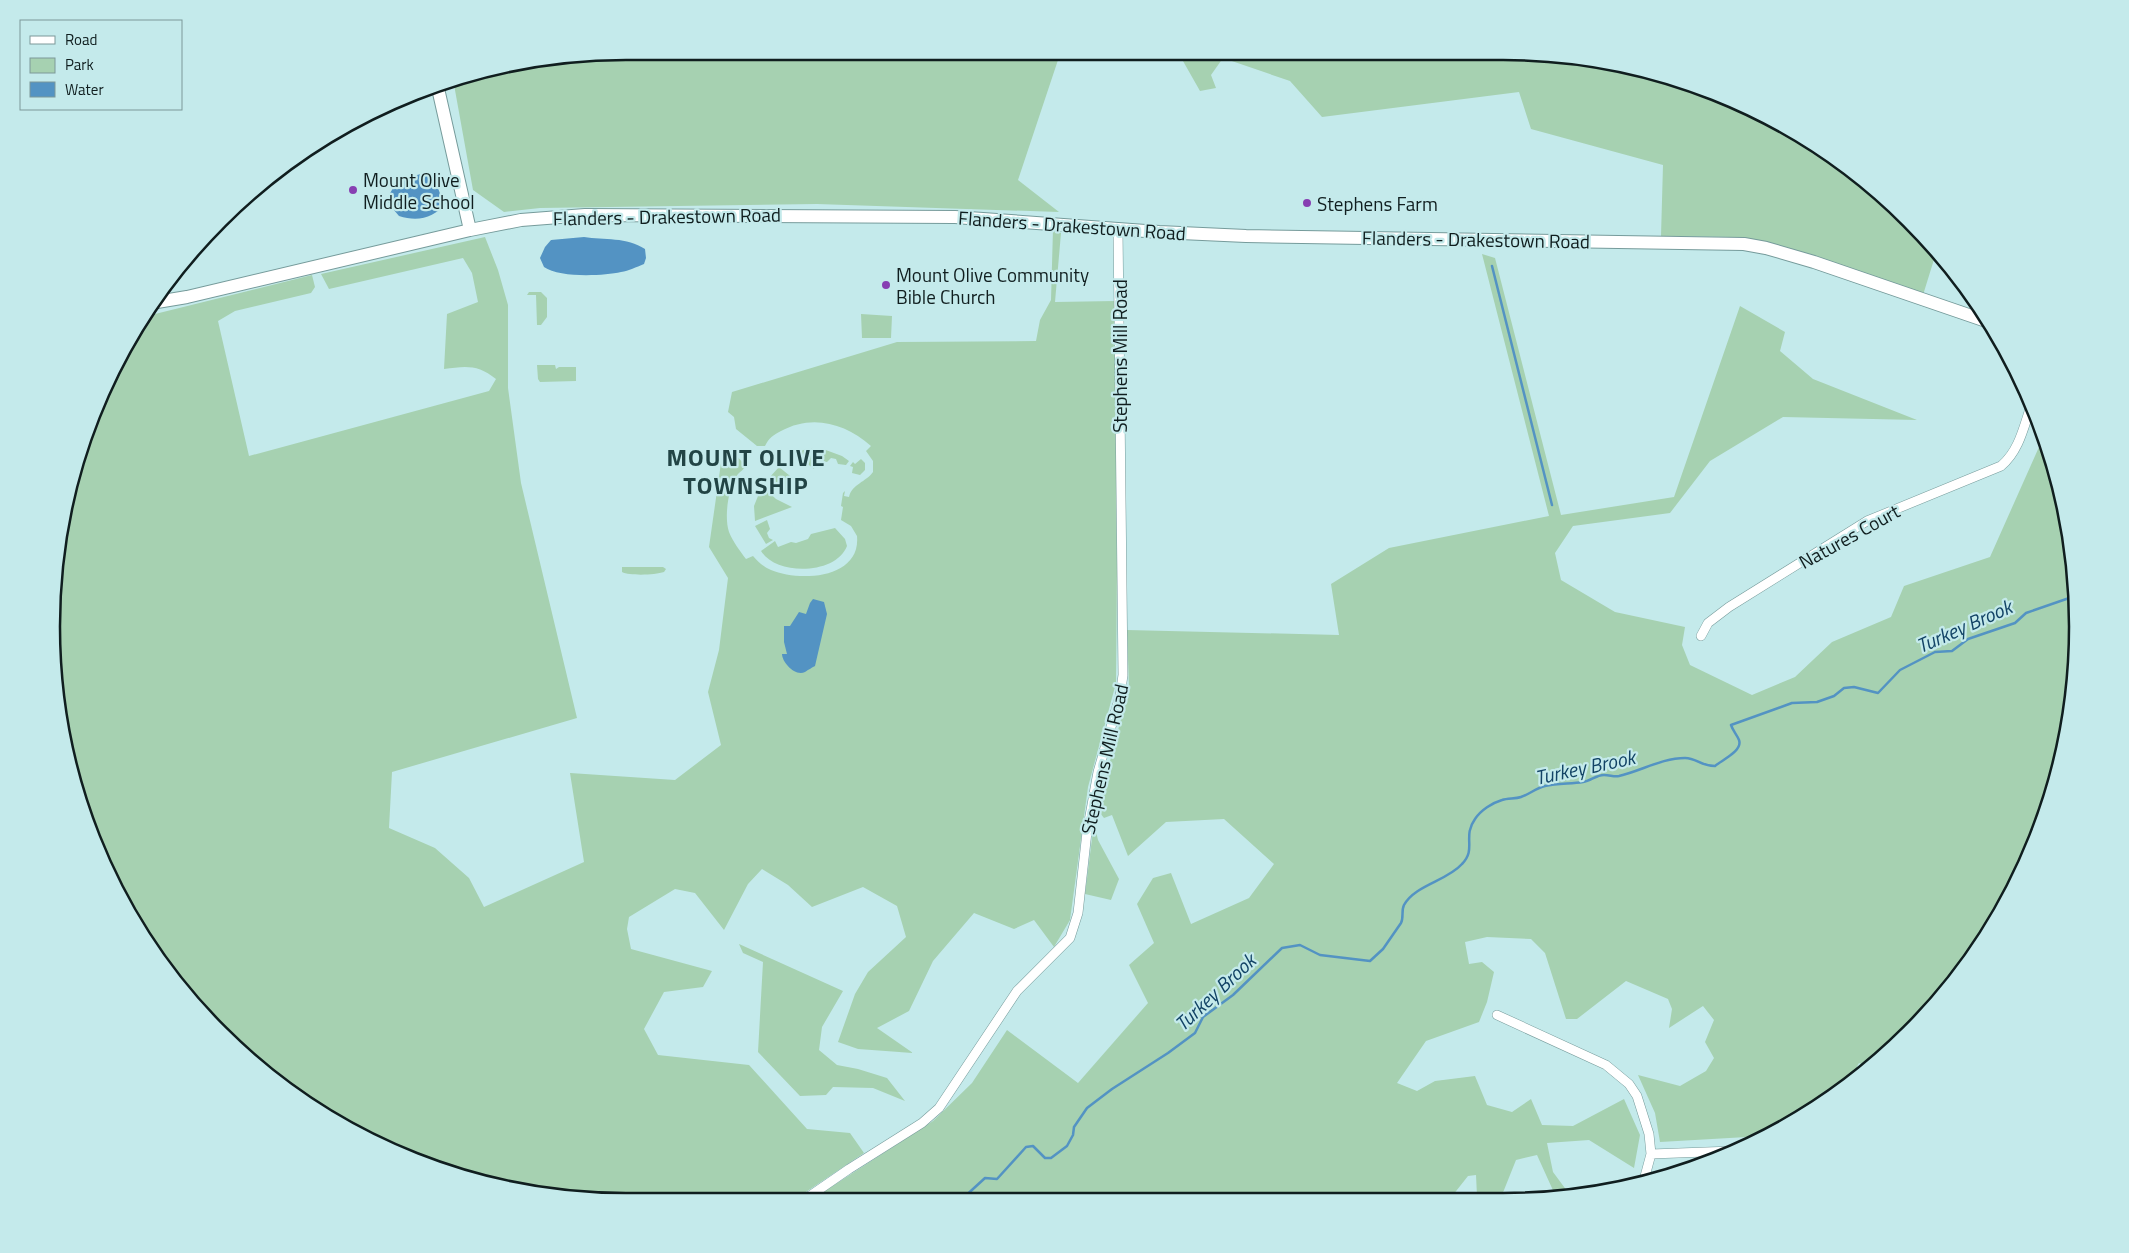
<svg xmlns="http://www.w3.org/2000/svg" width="2129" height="1253" viewBox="0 0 2129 1253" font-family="'Titillium Web',sans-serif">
  <rect width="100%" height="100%" fill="#c4eaeb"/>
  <path fill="#a6d1b1" d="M1540 53 1687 82 1822 148 1842 164 1847 174 1851 172 1909 220 1936 253 1923 295 1749 239 1731 237 1661 236 1663 165 1531 129 1519 92 1322 117 1290 81 1223 58 1211 75 1216 88 1200 91 1179 54Z
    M1060 54 1018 180 1059 212 817 204 540 208 504 212 473 190 453 79 551 56Z
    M1053 229 1061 233 1055 302 1115 301 1117 574 1116 683 1088 787 1070 920 1054 947 1034 920 1014 929 974 913 933 961 909 1011 877 1028 913 1053 858 1049 838 1042 855 994 868 972 906 937 897 906 863 887 812 907 788 885 762 869 748 884 724 930 695 893 675 889 629 917 627 929 631 949 712 971 703 987 664 992 644 1029 658 1055 749 1065 807 1129 850 1133 864 1153 794 1200H734L694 1195 689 1200H589L441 1171 307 1105 247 1059 170 977 128 914 82 812 52 664 56 552 71 477 110 372 144 315H151L312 275 315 287 311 293 235 311 218 321 249 456 489 391 496 379C478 364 465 366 444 369L447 314 478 302 472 273 463 258 329 289 321 274 485 237 498 270 508 305V388L521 483 577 718 392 772 389 828 435 848 469 878 484 907 584 862 570 773 675 780 721 745 708 692 719 650 728 578 709 547 723 449 731 450 746 466C743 470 741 471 738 474 728 486 724 518 729 532 733 542 740 551 746 559L753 556C758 562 764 567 771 570 799 582 861 579 857 536L851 526 841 520 843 507 841 506 843 493 845 491 844 496 849 497C852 484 866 482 873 472V461L866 451 871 446C845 423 812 414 781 431 773 435 769 438 765 446H757L736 429 734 417 728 412 732 392 897 342 1036 341 1040 320 1051 300Z
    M1482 254 1495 258 1561 515 1674 497 1740 306 1785 332 1780 351 1813 379 1917 420 1783 417 1710 461 1670 513 1573 526 1555 553 1561 580 1615 612 1685 627 1682 645 1690 665 1752 695 1795 677 1832 642 1891 617 1904 586 1990 557 2043 438 2067 514 2078 626 2067 738 2034 846 1981 946 1909 1033 1867 1066 1859 1063 1850 1079 1790 1125 1764 1136 1660 1142 1655 1113 1638 1075 1680 1086 1706 1071 1714 1058 1705 1042 1714 1020 1703 1006 1669 1028 1672 1009 1668 999 1626 981 1577 1019H1566L1545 953 1531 939 1487 937 1465 942 1469 964 1482 962 1494 972 1487 1002 1479 1022 1426 1041 1397 1083 1417 1091 1435 1081 1475 1076 1487 1105 1512 1112 1531 1099 1542 1125 1573 1126 1624 1099 1640 1135 1634 1168 1589 1140 1547 1143 1553 1172 1570 1195 1556 1197 1537 1155 1516 1160 1500 1200H1480L1477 1196 1476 1175 1468 1176 1449 1200H811L933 1121 972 1083 1007 1030 1078 1083 1148 1003 1129 965 1154 943 1137 904 1153 878 1171 873 1191 924 1249 898 1274 864 1224 819 1166 822 1128 856 1112 815 1104 818 1100 813 1102 792 1129 688 1127 630 1339 635 1331 584 1389 548 1549 516Z
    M529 292H541L547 298V317L541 325H537L536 295H527Z
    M861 314 892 316 891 338H862Z
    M537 365H555L556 369 559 367H576V381L540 382 538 379Z
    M809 448 817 449 814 469 805 462 801 451Z
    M823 449 842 456 849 461 846 465 838 464 836 459 831 458 827 462 819 461 821 450Z
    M861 459 865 463V470L860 475 852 473 853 467 850 466 853 462 855 464Z
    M779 467 795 480V486L792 490H785L769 478Z
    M762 486 776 499 792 507 755 521 754 506Z
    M767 520 770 529 767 533 769 538 773 540 766 544 755 526Z
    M835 528 845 539 847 546C836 575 776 576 761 551L775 541 778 547 791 542 796 543 808 539 811 534Z
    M622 567H663L666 569 664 572C655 575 630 576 622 572Z
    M1094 823 1098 840 1119 879 1111 900 1085 894Z
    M739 944 843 991 822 1027 819 1050 837 1065 858 1069 887 1078 905 1101 873 1088 833 1087 826 1095 800 1096 758 1052 763 962 743 953Z"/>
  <path fill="#5393c3" d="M428 173C440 181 437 195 446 203 434 218 418 222 399 216L388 203C388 183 411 175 428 173Z
    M584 237C604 240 627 237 645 249L646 258 644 264C636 267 629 271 621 272 603 276 559 278 544 267L540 258 545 247 551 240Z
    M813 599 824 602 827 614 815 666C813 667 808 670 805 672 795 677 782 662 782 654H787L784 642V626H790L799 612 806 614 810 603Z"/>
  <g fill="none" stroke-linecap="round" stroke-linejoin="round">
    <path stroke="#5393c3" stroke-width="2.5" d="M1492 266 1552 505
      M961 1200 985 1178 997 1179 1026 1147 1033 1146 1045 1158H1051L1067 1146 1073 1135 1074 1127 1087 1108 1112 1089 1168 1053 1195 1033 1203 1017 1233 995 1282 948 1300 945 1320 955 1370 961 1383 949 1401 923C1404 917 1401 911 1404 905 1415 885 1447 881 1462 864 1477 849 1462 837 1475 819 1481 810 1492 803 1502 800 1508 798 1515 799 1521 797 1530 794 1536 788 1545 786 1558 783 1571 784 1583 782 1591 781 1596 775 1604 775 1610 775 1614 777 1619 776 1641 771 1662 758 1685 758 1697 758 1700 766 1715 766 1722 760 1743 751 1739 740 1737 735 1733 731 1731 725L1792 703 1817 702 1834 696 1844 688 1854 687 1878 693 1900 670 1935 652 1952 651 1968 639 2015 623 2026 613 2075 596"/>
    <defs>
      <path id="street" d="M1701 636 1708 623 1729 607 1867 521 2001 466C2020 450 2024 425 2032 403
        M1497 1015 1606 1065 1629 1084 1637 1096 1649 1134 1651 1154 1644 1180
        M1651 1154 1733 1151
        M804 1200 849 1169 922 1123 939 1108 1017 991 1070 938 1078 913 1087 832 1098 772 1120 696 1123 675 1118 229"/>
      <path id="secondary" d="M437 84 470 230
        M151 303 187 297 470 230 521 220 585 215 955 217 1159 232 1246 236 1744 244 1766 248 1814 262 1989 322"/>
    </defs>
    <use href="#street" stroke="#769b9b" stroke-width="10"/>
    <use href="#secondary" stroke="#769b9b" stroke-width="14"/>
    <use href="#street" stroke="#fff" stroke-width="9"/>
    <use href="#secondary" stroke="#fff" stroke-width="12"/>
  </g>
  <g fill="#873fb2" stroke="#c4eaeb" stroke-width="2">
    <circle cx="353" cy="190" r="5"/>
    <circle cx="1307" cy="203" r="5"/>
    <circle cx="886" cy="285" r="5"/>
  </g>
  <g text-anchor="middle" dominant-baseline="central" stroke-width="4.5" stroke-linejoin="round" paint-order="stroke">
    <g font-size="19" fill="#101e1f" stroke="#c4eaeb" text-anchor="start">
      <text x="363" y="179">Mount Olive<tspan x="363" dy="22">Middle School</tspan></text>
      <text x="1317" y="203">Stephens Farm</text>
      <text x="896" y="274">Mount Olive Community<tspan x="896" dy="22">Bible Church</tspan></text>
    </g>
    <g font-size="19" fill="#101e1f" stroke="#c4eaeb">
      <text transform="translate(667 216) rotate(-1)">Flanders - Drakestown Road</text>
      <text transform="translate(1072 225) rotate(4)">Flanders - Drakestown Road</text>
      <text transform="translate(1476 239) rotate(1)">Flanders - Drakestown Road</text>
      <text transform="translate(1119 356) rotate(-90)">Stephens Mill Road</text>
      <text transform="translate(1849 536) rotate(-29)">Natures Court</text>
      <text transform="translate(1104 759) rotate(-77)">Stephens Mill Road</text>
    </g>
    <g font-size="20" font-style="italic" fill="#124365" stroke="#c4eaeb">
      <text transform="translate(1964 626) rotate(-24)">Turkey Brook</text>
      <text transform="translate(1585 767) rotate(-12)">Turkey Brook</text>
      <text transform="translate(1215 992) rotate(-43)">Turkey Brook</text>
    </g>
    <g font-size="24" font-weight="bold" letter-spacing="1" fill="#224445" stroke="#c4eaeb">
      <text x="746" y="457">MOUNT OLIVE<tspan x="746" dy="28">TOWNSHIP</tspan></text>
    </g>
  </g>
  <path d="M0 0H2129V1253H0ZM626 60H1503A566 566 0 0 1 2069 626V627A566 566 0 0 1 1503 1193H626A566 566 0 0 1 60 627V626A566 566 0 0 1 626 60Z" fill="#c4eaeb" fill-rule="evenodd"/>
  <path fill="none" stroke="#101e1f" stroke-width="2.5" d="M626 60H1503A566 566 0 0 1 2069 626V627A566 566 0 0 1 1503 1193H626A566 566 0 0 1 60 627V626A566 566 0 0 1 626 60Z"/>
  <rect x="20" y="20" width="162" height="90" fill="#c4eaeb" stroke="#7c9899"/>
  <rect x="30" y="36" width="25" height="8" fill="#ffffff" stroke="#7c9899"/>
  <text x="65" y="45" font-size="15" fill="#101e1f">Road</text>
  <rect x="30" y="58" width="25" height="15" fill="#a6d1b1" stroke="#7c9899"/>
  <text x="65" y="70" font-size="15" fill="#101e1f">Park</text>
  <rect x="30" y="82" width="25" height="15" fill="#5393c3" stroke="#7c9899"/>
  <text x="65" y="95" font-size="15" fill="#101e1f">Water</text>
</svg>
